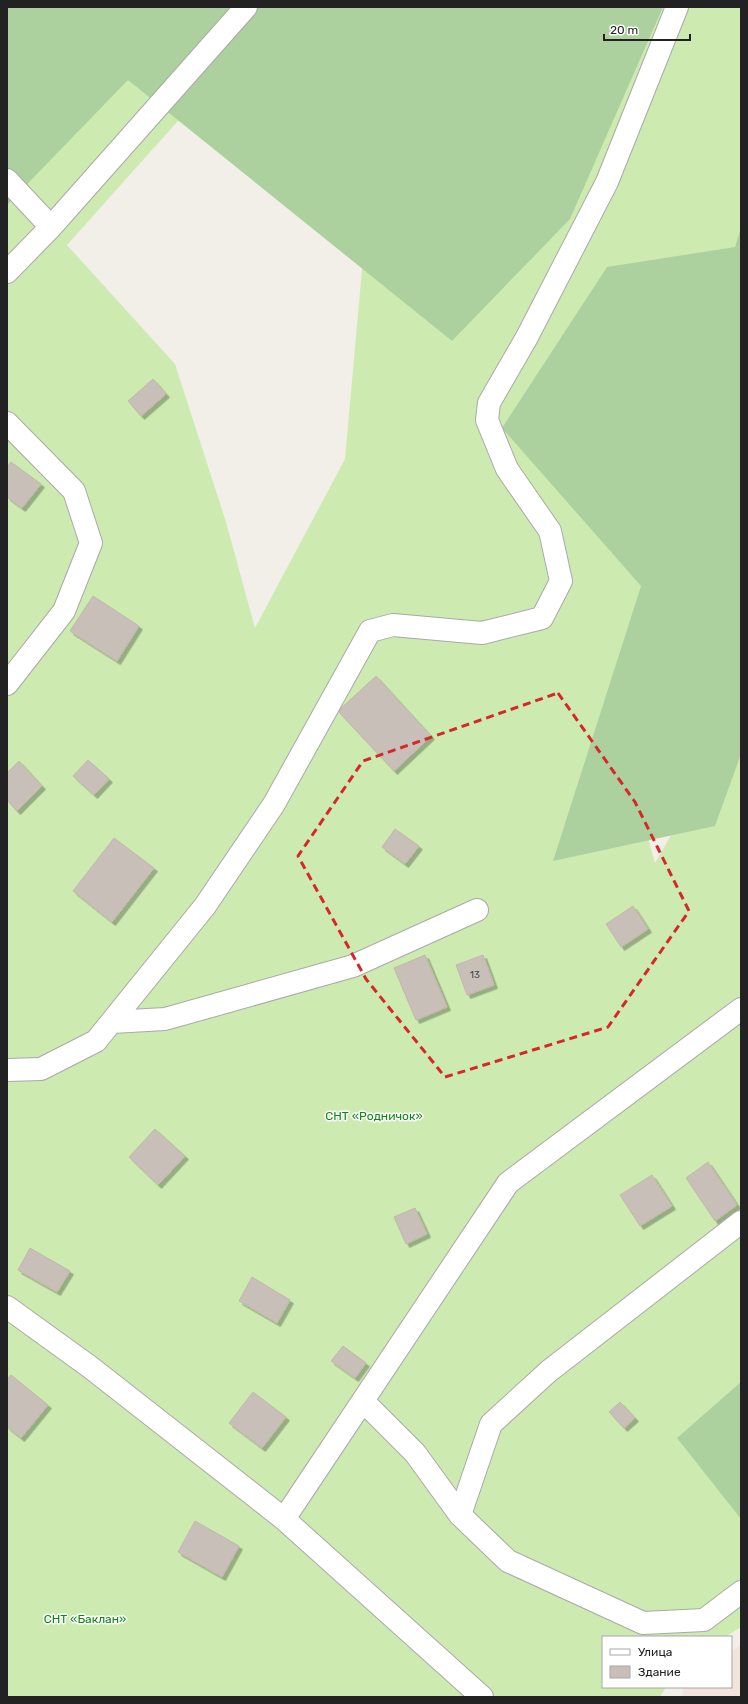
<svg xmlns="http://www.w3.org/2000/svg" width="748" height="1704" viewBox="0 0 748 1704" font-family="Rubik,sans-serif">
  <defs>
    <filter id="shadow"><feDropShadow dx="3.5" dy="3.5" stdDeviation="0" flood-color="#0004"/></filter>
  </defs>
  <rect width="100%" height="100%" fill="#f2efe9"/>
  <path fill="#f3e3dd" d="M741 1645V1697H682L683 1687H731V1651Z"/>
  <path fill="#cdebb0" d="M280 7 67 245 175 364 226 522 255 628 345 459 364 247 470 7H741V274L622 746 655 863 741 713V1627L725 1637H603V1687H666L660 1697H7V39Z"/>
  <path fill="#add19e" d="M7 7H663L570 219 452 341 128 80 7 205Z
    M741 227V754L715 826 553 861 641 586 502 428 607 267 735 247Z
    M741 1382V1519L677 1438Z"/>
  <path fill="#c7bfb8" stroke="#c4b6ab" filter="url(#shadow)" d="M153 379 166 394 141 416 128 401Z
    M11 462 41 484 22 508 7 497V467Z
    M93 596 139 626 117 661 70 631Z
    M376 676 431 736 394 771 338 711Z
    M88 760 109 779 94 795 73 776Z
    M19 761 42 786 17 811 7 800V773Z
    M395 829 419 846 405 864 382 847Z
    M114 838 154 868 112 922 73 891Z
    M633 906 648 929 621 947 606 924Z
    M425 955 447 1007 416 1020 394 968Z
    M483 955 494 985 467 995 456 965Z
    M155 1129 185 1156 158 1185 129 1157Z
    M708 1162 737 1205 715 1221 686 1178Z
    M652 1175 672 1206 640 1226 620 1195Z
    M415 1208 427 1234 406 1244 394 1217Z
    M30 1248 70 1271 57 1292 18 1270Z
    M252 1277 290 1300 277 1323 239 1301Z
    M343 1346 366 1363 355 1378 331 1361Z
    M11 1375 48 1405 21 1438 7 1427V1379Z
    M253 1392 286 1417 262 1448 229 1423Z
    M620 1402 635 1418 624 1428 609 1412Z
    M195 1521 239 1546 222 1577 178 1552Z"/>
  <g fill="none" stroke-linecap="round" stroke-linejoin="round">
    <defs>
      <path id="minor" d="M7 180 51 227
        M7 272 51 227 246 7
        M7 423 74 491 91 543 64 611 7 684
        M112 1022 165 1019 353 966 477 910
        M7 1070 41 1069 96 1041 205 906 274 804 370 631 393 625 482 633 542 618 561 581 550 531 507 469 487 420 489 403 527 337 607 182 677 7
        M7 1307 90 1367 284 1519 482 1697
        M363 1401 415 1453 460 1515 508 1561 643 1623 704 1620 741 1592
        M460 1515 491 1424 549 1371 741 1222
        M284 1519 508 1183 741 1009"/>
    </defs>
    <use href="#minor" stroke="#a9a9a9" stroke-width="24"/>
    <use href="#minor" stroke="#fff" stroke-width="22"/>
  </g>
  <path fill="none" stroke="#d62828" stroke-width="3" stroke-dasharray="8 5" stroke-linejoin="round" d="M558 693 635 802 689 911 608 1027 445 1077 366 979 298 856 363 761Z"/>
  <g text-anchor="middle" dominant-baseline="central" stroke-width="3" stroke-linejoin="round" paint-order="stroke">
    <g font-size="10" fill="#4b4948">
      <text x="475" y="975">13</text>
    </g>
    <g font-size="12" fill="#0c8416" stroke="#fff">
      <text x="374" y="1116">СНТ «Родничок»</text>
      <text x="85" y="1619">СНТ «Баклан»</text>
    </g>
  </g>
  <rect width="748" height="1704" fill="none" stroke="#222222" stroke-width="16"/>
  <rect x="602" y="1636" width="130" height="52" fill="#ffffff" stroke="#a7a7a7"/>
  <rect x="610" y="1649" width="20" height="6" fill="#ffffff" stroke="#a7a7a7"/>
  <text x="638" y="1656" font-size="12" fill="#222222">Улица</text>
  <rect x="610" y="1666" width="20" height="12" fill="#c7bfb8" stroke="#a7a7a7"/>
  <text x="638" y="1676" font-size="12" fill="#222222">Здание</text>
  <path d="M604 34v6h86v-6" fill="none" stroke="#222222" stroke-width="2"/>
  <text x="610" y="34" font-size="12" fill="#222222" stroke="#ffffff" stroke-width="3" paint-order="stroke">20 m</text>
</svg>
